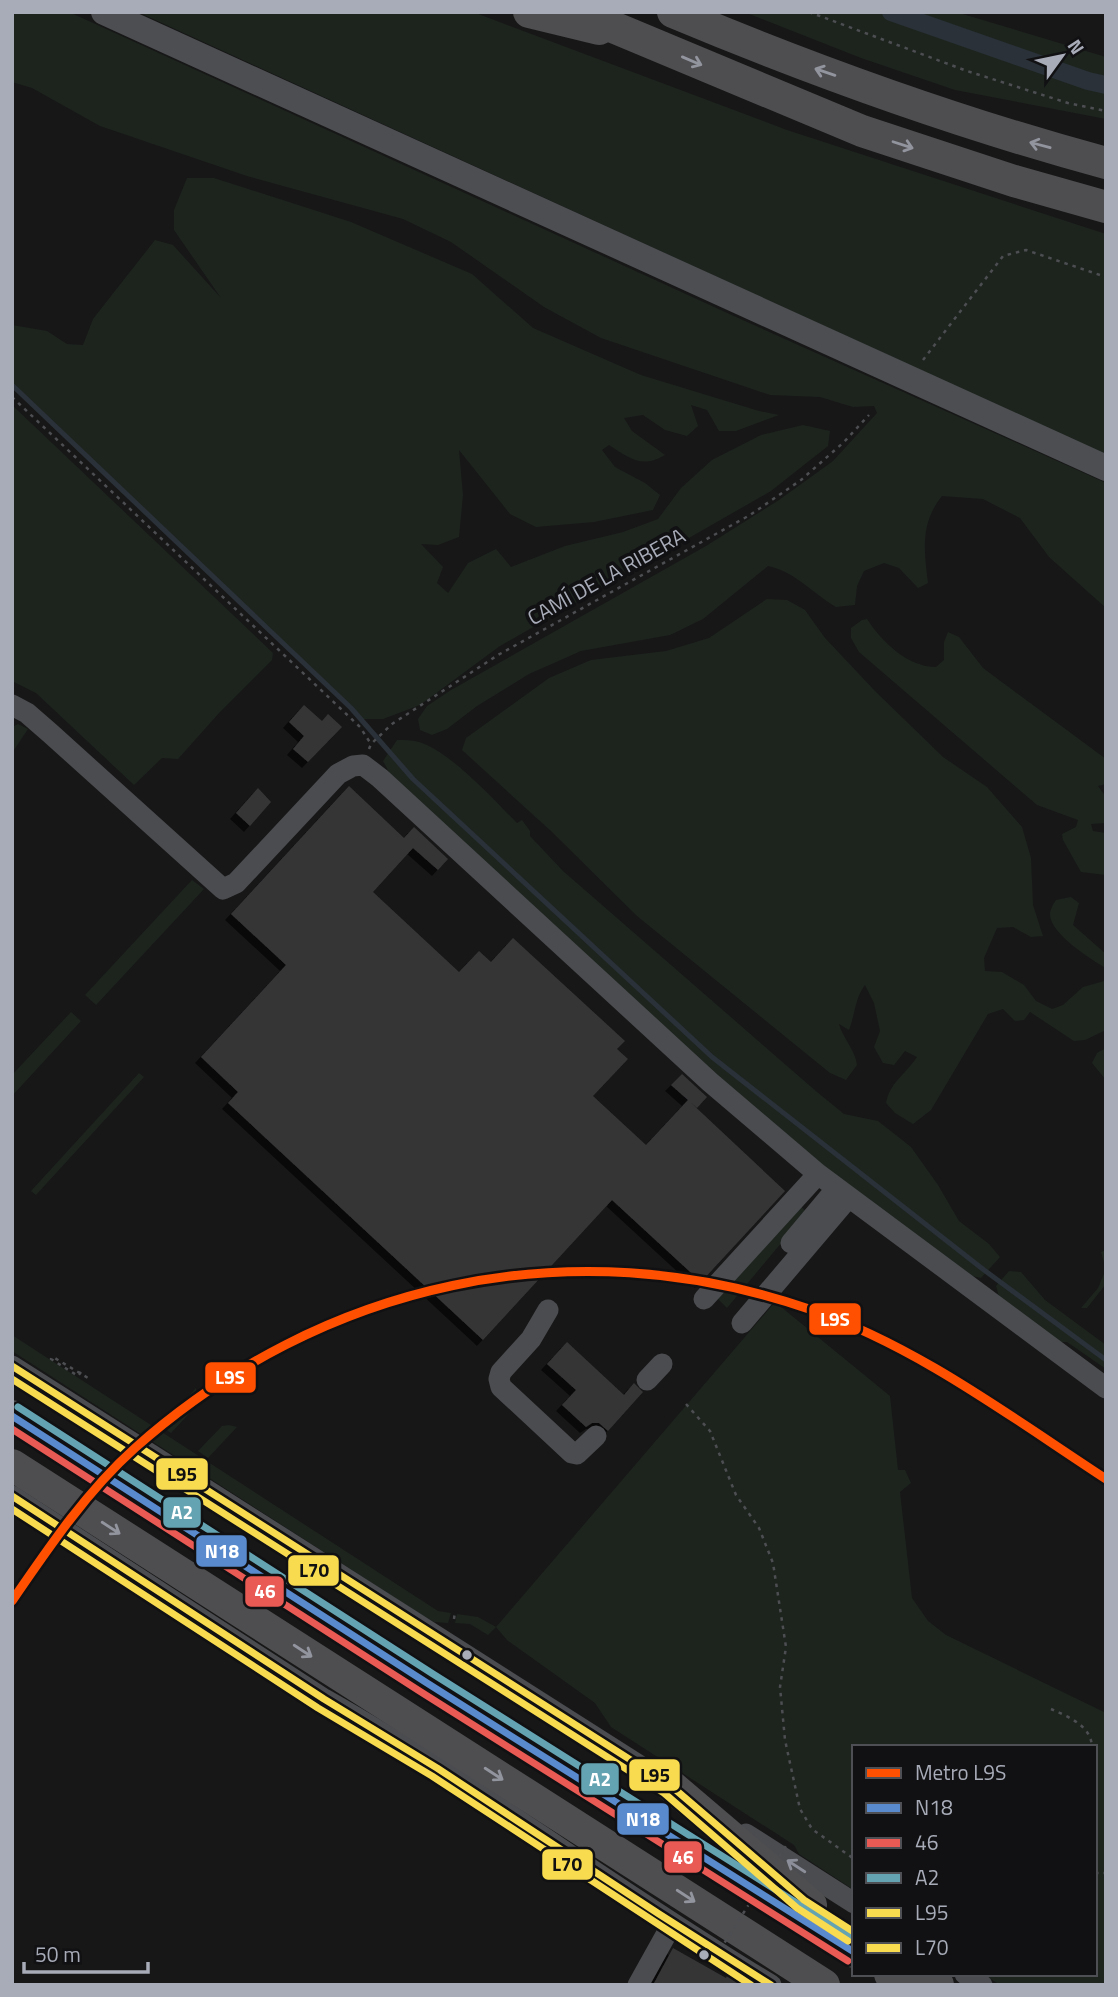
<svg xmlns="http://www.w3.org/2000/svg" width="1118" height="1997" viewBox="0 0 1118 1997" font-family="'Titillium Web',sans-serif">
  <defs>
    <filter id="shadow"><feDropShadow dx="-6" dy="6" stdDeviation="0" flood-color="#0009"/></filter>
  </defs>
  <rect width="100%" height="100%" fill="#171717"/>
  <path fill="#1d241e" d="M12 12H69L736 317 1106 483V608L1049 557 1020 518 983 499 942 496C920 523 924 551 928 583L918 588 899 568 884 563 864 571 857 586 855 605 836 607C812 593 796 572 768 566L703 619 670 635 581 651 529 674 477 706 447 729 432 735 420 730 418 719 427 706 451 690 706 546 779 500 833 461 877 413 874 406 853 407 820 397 770 395 601 338 544 307 451 242 403 219 247 176 100 126 32 88 12 82Z
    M138 12H473L787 130 1106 234V455Z
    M744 12H956L1106 57V119L955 90 861 58Z
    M187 178H214L351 222 472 274 533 328 641 375 759 411 779 415 736 431H719L707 410 691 405 698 426 687 436 665 430 643 415 624 418 632 431 665 455C642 469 629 458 609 445L602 450 615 467 645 483 660 495 653 510 594 522 536 527 510 514 459 450 463 495 459 537 438 545 421 544 443 567 437 583 448 593 468 563 496 549 511 567 565 546 623 532 658 519 681 488 712 460 761 435 803 425 830 431 828 446 771 491 500 646 420 705 383 719H362L12 385V325L47 331 67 344 83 345 93 319 155 240 173 245 221 298 174 230V210Z
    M12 405 273 653 272 660 219 713 178 759 162 758 134 785 36 693 12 681Z
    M767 599 787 600 805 610 825 638 875 691 943 757 987 787 1022 827 1031 858 1033 905 1043 936 1031 937 1013 927 997 928 984 958 985 971 1002 972 1024 985 1036 1001 1052 1009 1063 1005 1083 987 1104 981 1106 1030 1085 1040 1074 1041 1030 1012 1024 1020 1015 1021 1003 1009 988 1014 931 1110 913 1124 895 1113 886 1103C890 1082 905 1075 917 1057L905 1051 894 1065 883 1063 874 1047 880 1031 874 1003 865 985C855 998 855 1015 849 1030L839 1024C843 1039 855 1049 857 1065L846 1080 830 1073 637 916 552 832 462 750 466 738 549 678 591 660 666 651 709 638Z
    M867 619C882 642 908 667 936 667L944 660V642L948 632 959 637 983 668 1106 759V784L1098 786 1106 797V823L1091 824 1093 831 1106 833V875L1081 872 1063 840 1062 834 1076 827 1078 820 1037 805 859 652 851 638V628L862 620Z
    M18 724 28 729 12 753V727Z
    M397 740C404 740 412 740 419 742 451 752 493 799 517 823L522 820 530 831V836L563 871 817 1092 844 1114 878 1121 911 1147 938 1185 959 1221 989 1244 1000 1257 981 1278 968 1275 845 1183 726 1086 390 774 383 761Z
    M192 880 204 889 96 1005 85 995Z
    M1071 897 1079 903 1073 925 1106 954V968C1090 959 1051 934 1050 915 1050 909 1053 905 1056 900Z
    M71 1012 81 1021 12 1096V1075Z
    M1106 1048V1080L1092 1063 1097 1053Z
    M139 1073 144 1077 36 1195 31 1191Z
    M800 1206 807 1212 727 1308 717 1298Z
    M1106 1250V1284L1087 1308H1081L1098 1288 1106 1269 1101 1252Z
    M1009 1271 1021 1272 1045 1300 1106 1345V1369L1067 1342H1059L1000 1300 996 1286Z
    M775 1302 890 1396 898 1470H905L911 1483 900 1492 912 1598 928 1621 946 1635 1106 1713V1985H1000L983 1974H1095V1747H854V1890L799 1854 794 1845 611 1727 595 1703 507 1640 496 1627 488 1635 470 1624 455 1623 457 1614 478 1617 496 1627Z
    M12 1335 438 1611 451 1613 448 1623 434 1622 420 1614 12 1351Z
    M196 1388 198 1404 171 1433 161 1426Z
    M229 1425 237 1427 208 1458 198 1451 222 1426Z"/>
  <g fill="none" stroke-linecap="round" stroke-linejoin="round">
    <path stroke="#2a3138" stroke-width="5" d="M1106 85V84
      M12 385 351 708 413 779 712 1057 984 1270 1106 1360"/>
    <path stroke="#2a3138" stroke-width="18" d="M891 12 1088 81 1106 85"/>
  </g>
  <path fill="#353536" filter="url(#shadow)" d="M304 705 322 721 328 714 342 727 308 762 293 749 304 736 289 722Z
    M349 786 404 838 414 827 448 859 438 870 413 848 373 892 459 972 479 951 491 962 513 938 625 1041 617 1049 628 1059 593 1096 646 1145 688 1100 785 1191 701 1282 612 1200 483 1340 228 1103 238 1092 201 1057 286 965 231 914Z
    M258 788 271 802 250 826 236 813Z
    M682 1074 707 1097 697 1108 671 1085Z
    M567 1342 624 1395 634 1383 643 1392 608 1431 599 1423H592L586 1427 562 1405 576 1390 547 1364Z
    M673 1948 726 1978 728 1974 739 1981 737 1985H653Z"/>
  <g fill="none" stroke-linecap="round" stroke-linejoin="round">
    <path stroke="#4d4e52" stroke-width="2.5" stroke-dasharray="3.5 5" stroke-linecap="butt" d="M809 12 967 71 1068 103 1106 111
      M923 360 1003 256 1026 250 1106 277
      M12 397 360 727 371 744
      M369 749 371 744 392 724 498 655 750 515 801 480 844 442 869 415
      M81 1372 78 1376 51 1359 53 1357 88 1378
      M686 1404 710 1431 736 1495 759 1528 773 1563 786 1647 780 1687 785 1740 800 1809 812 1829 854 1859
      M454 1619 455 1611
      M1051 1709C1068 1717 1091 1725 1092 1747
      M1095 1873H1106"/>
    <path stroke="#4b4c50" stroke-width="21" d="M12 705 27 713 50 733 223 889 236 883 338 774 353 766 363 765 380 778 710 1082 818 1174 1106 1388
      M791 1243 837 1188
      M704 1299 818 1174
      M548 1310 531 1339 501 1372 499 1379 501 1387 572 1453 577 1454 596 1436
      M742 1323 849 1197
      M12 1366 681 1792
      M647 1380 662 1364
      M12 1496 324 1699C478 1786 619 1894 771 1985
      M746 1834 854 1903
      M965 1974 982 1985
      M638 1985 672 1924"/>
    <path stroke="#4d4e52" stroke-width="26" d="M104 12 1106 468"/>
    <path stroke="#4e4e51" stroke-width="32" d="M529 12 599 29
      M577 12 862 131 1014 181 1106 207
      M673 12C814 71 958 123 1106 163
      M12 1416 427 1683 854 1952
      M12 1465 824 1985
      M670 1785 811 1905
      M890 1974 906 1985
      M921 1974 938 1985"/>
    <path stroke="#4d4e52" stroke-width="2.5" stroke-dasharray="3.5 5" stroke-linecap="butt" d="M711 1964 786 1846"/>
    <defs>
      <path id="bus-1" d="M12 1416 427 1683 854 1952"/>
      <path id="bus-2" d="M12 1429 421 1692 848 1961"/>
      <path id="bus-3" d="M18 1407 433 1674 854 1939"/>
      <path id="bus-4" d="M12 1366 670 1785 804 1900 854 1932
        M12 1496 324 1699 437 1768 659 1914 771 1985"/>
      <path id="bus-5" d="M12 1379 664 1793 797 1908 848 1941
        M12 1509 318 1708 432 1776 751 1985"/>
    </defs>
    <use href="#bus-1" stroke="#111113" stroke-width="12"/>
    <use href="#bus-2" stroke="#111113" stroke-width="12"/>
    <use href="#bus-3" stroke="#111113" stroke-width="12"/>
    <use href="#bus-4" stroke="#111113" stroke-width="12"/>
    <use href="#bus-5" stroke="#111113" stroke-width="12"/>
    <use href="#bus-1" stroke="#588acd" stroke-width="7"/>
    <use href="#bus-2" stroke="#e85a53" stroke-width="7"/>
    <use href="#bus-3" stroke="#64a3b2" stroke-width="7"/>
    <use href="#bus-4" stroke="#f9db4f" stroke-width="7"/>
    <use href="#bus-5" stroke="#f9db4f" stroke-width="7"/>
    <defs>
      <path id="metro-1" d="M12 1601C49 1547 87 1491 135 1448 322 1282 571 1227 809 1309 917 1346 1011 1417 1106 1479"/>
    </defs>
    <use href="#metro-1" stroke="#111113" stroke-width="14"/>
    <use href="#metro-1" stroke="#fe5000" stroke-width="9"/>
  </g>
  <defs><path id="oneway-shaft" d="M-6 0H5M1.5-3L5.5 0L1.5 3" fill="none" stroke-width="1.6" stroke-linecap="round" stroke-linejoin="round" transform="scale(1.75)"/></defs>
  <g stroke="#92949e">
    <use href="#oneway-shaft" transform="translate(692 61) rotate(23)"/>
    <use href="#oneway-shaft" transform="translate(825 72) rotate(-161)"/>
    <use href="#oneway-shaft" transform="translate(903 145) rotate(18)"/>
    <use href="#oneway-shaft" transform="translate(1040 145) rotate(-165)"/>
    <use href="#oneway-shaft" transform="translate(111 1528) rotate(33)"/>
    <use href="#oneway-shaft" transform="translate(303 1651) rotate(33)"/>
    <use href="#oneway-shaft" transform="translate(494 1774) rotate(33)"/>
    <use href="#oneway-shaft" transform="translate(686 1896) rotate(33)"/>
  </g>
  <use stroke="#8c8f99" href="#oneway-shaft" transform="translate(796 1866) rotate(-147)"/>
  <g fill="#a8acb8" stroke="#111113" stroke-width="2.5">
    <circle cx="467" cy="1655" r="6"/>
    <circle cx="704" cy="1955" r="6"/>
  </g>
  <g text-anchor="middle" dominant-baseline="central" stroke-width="7" stroke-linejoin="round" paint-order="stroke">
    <g font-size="21" fill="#a8acb8" stroke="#111113">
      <text transform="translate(606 576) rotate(-29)">CAMÍ DE LA RIBERA</text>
    </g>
  </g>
  <g stroke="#111113" stroke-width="2.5">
    <rect x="808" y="1302" width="54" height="34" rx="7" fill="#fe5000"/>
    <rect x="204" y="1361" width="53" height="33" rx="7" fill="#fe5000"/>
    <rect x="155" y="1457" width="54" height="34" rx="7" fill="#f9db4f"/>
    <rect x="162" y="1496" width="40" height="33" rx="7" fill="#64a3b2"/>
    <rect x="195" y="1534" width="53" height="34" rx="7" fill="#588acd"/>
    <rect x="287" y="1554" width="53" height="33" rx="7" fill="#f9db4f"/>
    <rect x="244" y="1575" width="41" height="33" rx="7" fill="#e85a53"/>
    <rect x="628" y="1758" width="53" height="34" rx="7" fill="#f9db4f"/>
    <rect x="580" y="1762" width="40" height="34" rx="7" fill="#64a3b2"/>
    <rect x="616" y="1802" width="54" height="34" rx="7" fill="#588acd"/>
    <rect x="663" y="1840" width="40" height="34" rx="7" fill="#e85a53"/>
    <rect x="541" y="1848" width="53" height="33" rx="7" fill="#f9db4f"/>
  </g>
  <g font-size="19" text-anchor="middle" font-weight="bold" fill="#fff">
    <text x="835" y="1326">L9S</text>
    <text x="230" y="1384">L9S</text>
    <text x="182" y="1519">A2</text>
    <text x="222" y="1558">N18</text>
    <text x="265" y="1598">46</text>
    <text x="600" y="1786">A2</text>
    <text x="643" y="1826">N18</text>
    <text x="683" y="1864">46</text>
  </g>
  <g font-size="19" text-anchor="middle" font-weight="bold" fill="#111">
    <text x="182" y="1481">L95</text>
    <text x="314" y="1577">L70</text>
    <text x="655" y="1782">L95</text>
    <text x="567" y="1871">L70</text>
  </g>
  <rect width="1118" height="1997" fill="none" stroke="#a8acb8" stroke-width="28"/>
  <rect x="852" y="1745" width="245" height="231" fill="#111113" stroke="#4d4f55" stroke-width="2"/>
  <rect x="866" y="1768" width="35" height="10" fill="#fe5000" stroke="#4d4f55" stroke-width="2"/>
  <text x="915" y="1780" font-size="21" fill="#a8acb8">Metro L9S</text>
  <rect x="866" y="1803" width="35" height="10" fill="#588acd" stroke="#4d4f55" stroke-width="2"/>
  <text x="915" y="1815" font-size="21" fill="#a8acb8">N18</text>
  <rect x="866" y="1838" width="35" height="10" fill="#e85a53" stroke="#4d4f55" stroke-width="2"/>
  <text x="915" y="1850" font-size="21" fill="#a8acb8">46</text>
  <rect x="866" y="1873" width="35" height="10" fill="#64a3b2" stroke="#4d4f55" stroke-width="2"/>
  <text x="915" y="1885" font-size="21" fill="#a8acb8">A2</text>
  <rect x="866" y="1908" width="35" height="10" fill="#f9db4f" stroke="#4d4f55" stroke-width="2"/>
  <text x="915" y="1920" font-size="21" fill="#a8acb8">L95</text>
  <rect x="866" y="1943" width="35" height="10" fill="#f9db4f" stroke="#4d4f55" stroke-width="2"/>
  <text x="915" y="1955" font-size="21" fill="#a8acb8">L70</text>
  <g transform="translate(1062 56) rotate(57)" stroke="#111113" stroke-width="5" paint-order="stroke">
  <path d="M0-5L12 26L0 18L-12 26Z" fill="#a8acb8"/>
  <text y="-10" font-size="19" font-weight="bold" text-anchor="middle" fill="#a8acb8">N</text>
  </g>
  <path d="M24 1962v10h124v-10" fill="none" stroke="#a8acb8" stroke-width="3.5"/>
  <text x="35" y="1962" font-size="21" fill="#a8acb8" stroke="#111113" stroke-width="5" paint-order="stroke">50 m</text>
</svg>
